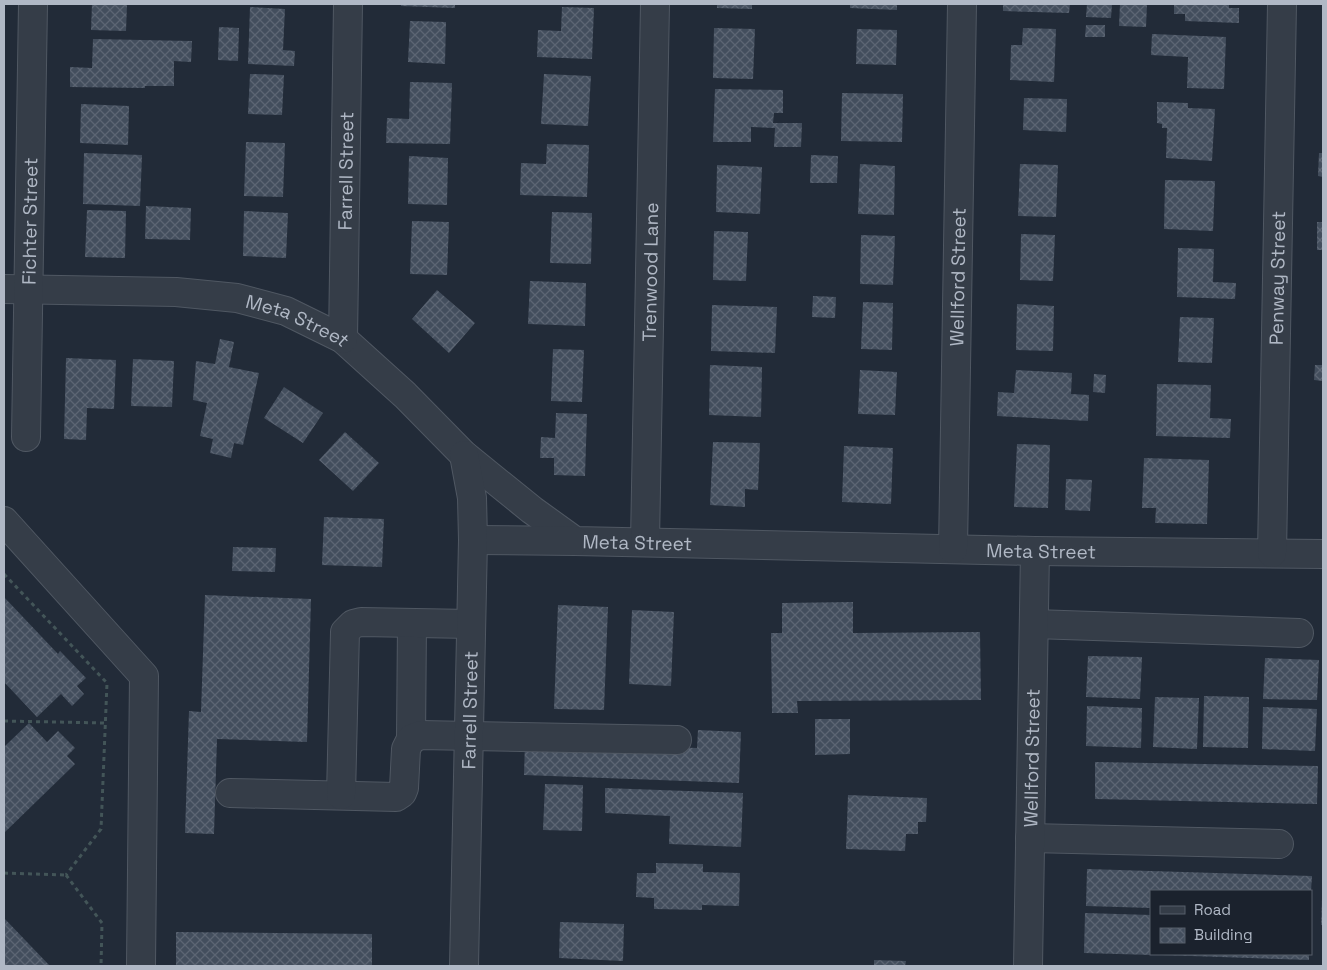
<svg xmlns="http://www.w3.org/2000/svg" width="1327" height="970" viewBox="0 0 1327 970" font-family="'Space Grotesk',sans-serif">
  <defs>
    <pattern id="building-cross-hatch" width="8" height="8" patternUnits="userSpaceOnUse" patternTransform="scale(1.25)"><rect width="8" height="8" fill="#434e5d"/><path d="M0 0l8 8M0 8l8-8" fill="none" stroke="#5c6573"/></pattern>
  </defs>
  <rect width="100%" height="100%" fill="#222b38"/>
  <path fill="url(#building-cross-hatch)" d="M92 4H127L126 31 91 30Z
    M401 4H455V8L401 6Z
    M717 4H752V9L717 8Z
    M850 4H897V10L850 8Z
    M1003 4H1070L1069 13 1003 11Z
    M1087 4H1112L1111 18 1086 17Z
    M1120 4H1147L1146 27 1119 26Z
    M1174 4H1229V8H1239V23L1185 21V14H1174Z
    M250 7 285 9 283 50 295 51 294 66 248 64Z
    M562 7 594 8 592 59 537 57 538 30 561 31Z
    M410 21 446 22 445 64 408 62Z
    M1086 25H1105V37H1085Z
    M219 27 239 28 238 61 218 60Z
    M714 28 755 29 753 79 713 78Z
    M1023 28 1056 29 1054 82 1010 80 1011 45H1022Z
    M857 29 897 30 896 65 856 64Z
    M1152 34 1226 37 1224 89 1187 88 1188 57 1151 55Z
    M93 39 192 41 191 62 174 61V86H145V88L70 87V67L92 68Z
    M250 74 284 75 282 115 248 114Z
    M544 74 591 76 588 126 541 124Z
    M410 82 452 83 450 144 386 143 387 118 409 119Z
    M715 89 783 90V113H774L773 123H802L801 147H774L775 128 751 127V142H713Z
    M842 93 903 94 902 142 841 141Z
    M1024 98 1067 99 1066 132 1023 130Z
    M1157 102 1188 103V108L1215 109 1212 161 1166 158 1167 128H1162V124L1157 123Z
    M81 104 129 106 128 145 80 143Z
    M246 142 285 143 283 197 244 196Z
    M547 144 589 145 587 197 520 195 521 163 546 164Z
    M84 153 142 155 140 206 83 204Z
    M1319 153H1323V177L1318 176Z
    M811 155 838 156 837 183H810Z
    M409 156 448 158 447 205 408 204Z
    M860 164 895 166 894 215 858 214Z
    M1020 164 1058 165 1056 217 1018 216Z
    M717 165 762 167 760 214 716 212Z
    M1165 180 1215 181 1213 231 1164 229Z
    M146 206 191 208 190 240 145 239Z
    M87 210 126 211 125 258 85 257Z
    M244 211 288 213 286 258 243 256Z
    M552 212 592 213 591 264 550 263Z
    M412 221 449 222 447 275 410 274Z
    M1317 222H1323V250H1317Z
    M714 231 748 232 746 281 713 280Z
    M1021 234 1055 235 1053 281 1020 280Z
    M861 235 895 236 893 285 860 284Z
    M1178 248 1214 249 1213 282 1236 283 1235 299 1177 297Z
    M530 281 586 283 585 326 528 324Z
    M437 290 475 323 449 353 412 319Z
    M813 296 836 297 835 318 812 317Z
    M863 302 893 303 892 350 861 349Z
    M1017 304 1054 306 1053 351 1016 350Z
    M712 305 777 307 775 353 711 351Z
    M1180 317 1214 318 1212 363 1178 362Z
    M220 339 234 342 229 367 259 373 243 445 234 443 231 458 210 453 213 439 200 436 207 403 193 400 196 361 215 364Z
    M553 349 584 350 582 402 551 401Z
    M66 358 116 360 114 409 87 408 86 440 64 439Z
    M133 359 174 361 172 407 131 406Z
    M710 365 762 367 761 417 709 415Z
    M1315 365H1323V381L1314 380Z
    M860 370 897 372 895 415 858 414Z
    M1016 370 1072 373 1071 394 1089 395 1088 421 997 416 998 392 1014 393Z
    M1094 374 1106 375 1105 393 1093 392Z
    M1157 384 1211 385 1210 418 1231 419 1230 438 1156 436Z
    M284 387 323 413 303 443 264 418Z
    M556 413 587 414 585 476 554 475V458H540L541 437 555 438Z
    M345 432 379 463 353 491 319 460Z
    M713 442 760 443 758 490 745 489V507L710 505Z
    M1017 444 1050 445 1048 508 1014 507Z
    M844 446 893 448 891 504 842 502Z
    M1144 458 1209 460 1207 524 1155 523 1156 508H1142Z
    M1066 479 1092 480 1090 511 1065 510Z
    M324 517 384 519 382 567 322 565Z
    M233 547 276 548 275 572 232 571Z
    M205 595 311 599 307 742 217 739 214 834 185 833 189 711 201 712Z
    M4 597 58 654 60 651 86 678 77 686 84 694 72 706 61 694 37 717 4 682Z
    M853 602V633L980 632 981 700 797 701 798 713H772L771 633H782V603Z
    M558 605 608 607 604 710 554 709Z
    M632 610 674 612 671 686 629 684Z
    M1088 656 1142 657 1140 699 1086 697Z
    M1265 658 1319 660 1317 700 1263 699Z
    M1204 696 1249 697 1248 748 1203 747Z
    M1155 697 1199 698 1197 749 1153 747Z
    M1087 706 1142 708 1141 748 1086 746Z
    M1263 707 1317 709 1315 751 1262 749Z
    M815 719H850V754L815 755Z
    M29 723 47 742 58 731 75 748 67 756 75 764 4 833V747Z
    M698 730 741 732 739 783 524 775 525 742 697 748Z
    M1095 762 1318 766 1317 804 1095 799Z
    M545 784 583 785 582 831 543 830Z
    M605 788 743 793 741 847 669 844 670 816 605 813Z
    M848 795 927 798 926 822H918V834H906L905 851 846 849Z
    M656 863 703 864V872L740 873 739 906 702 905V910L654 909V898L636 897 637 873H656Z
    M1087 869 1312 876 1311 891H1151V908L1086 906Z
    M1322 898H1323V925H1321Z
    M1085 913 1151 915V955L1084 953Z
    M4 918 50 966H4Z
    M560 922 624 924 623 961 559 958Z
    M176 932 372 934V966H176Z
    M1162 954H1309V960L1162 955Z
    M874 960 906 961 905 966H874Z"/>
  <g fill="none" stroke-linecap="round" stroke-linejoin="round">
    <defs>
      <g id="minor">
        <path id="s1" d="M4 289 176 292 237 298 286 311 343 339 405 395 464 455 532 510 575 541 1035 551 1323 554"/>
        <path id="s2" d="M343 339 348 4"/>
        <path id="s3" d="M26 437 33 4"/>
        <path d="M4 521 144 676 141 966"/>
        <path d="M473 540 575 541"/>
        <path id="s4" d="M645 541 655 4"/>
        <path id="s5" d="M953 549 962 4"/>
        <path id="s6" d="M1272 553 1282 4"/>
        <path d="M1034 624 1299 633"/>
        <path d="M411 739 412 623"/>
        <path d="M230 793 396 797 402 793 404 788 406 749 411 739 421 735 677 740"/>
        <path d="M341 795 345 632 353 624 361 622 471 624"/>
        <path d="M1030 838 1279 844"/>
        <path id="s7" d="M464 966 473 540 472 498 464 455"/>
        <path id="s8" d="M1028 966 1035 551"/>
      </g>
    </defs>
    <use href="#minor" stroke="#505863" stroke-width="30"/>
    <path stroke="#435558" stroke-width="3" stroke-dasharray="4 4" stroke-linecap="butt" d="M4 574 107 683 101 829 66 875
      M4 721 105 723
      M4 873 66 875
      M66 875 102 923 101 966"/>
    <use href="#minor" stroke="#353d48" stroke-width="28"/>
  </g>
  <g text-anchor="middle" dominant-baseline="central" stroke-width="5" stroke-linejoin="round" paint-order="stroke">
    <g font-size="19" fill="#b0b8c5" stroke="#1b222d">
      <text stroke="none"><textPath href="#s2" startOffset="168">Farrell Street</textPath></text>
      <text stroke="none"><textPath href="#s3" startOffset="216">Fichter Street</textPath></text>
      <text stroke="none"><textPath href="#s4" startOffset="269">Trenwood Lane</textPath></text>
      <text stroke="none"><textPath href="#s5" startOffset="272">Wellford Street</textPath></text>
      <text stroke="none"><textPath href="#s6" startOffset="275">Penway Street</textPath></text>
      <text stroke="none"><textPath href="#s1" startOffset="298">Meta Street</textPath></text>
      <text stroke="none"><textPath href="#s1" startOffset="718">Meta Street</textPath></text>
      <text stroke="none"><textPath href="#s1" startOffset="1122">Meta Street</textPath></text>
      <text stroke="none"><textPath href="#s7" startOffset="256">Farrell Street</textPath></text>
      <text stroke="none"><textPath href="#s8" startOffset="208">Wellford Street</textPath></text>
    </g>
  </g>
  <rect width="1327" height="970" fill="none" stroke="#b0b8c5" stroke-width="10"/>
  <rect x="1150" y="890" width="162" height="65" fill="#1b222d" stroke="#575e6a"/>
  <rect x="1160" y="906" width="25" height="8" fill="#353d48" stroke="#575e6a"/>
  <text x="1194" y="915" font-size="15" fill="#b0b8c5">Road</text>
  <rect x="1160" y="928" width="25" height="15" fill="url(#building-cross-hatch)" stroke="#575e6a"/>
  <text x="1194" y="940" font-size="15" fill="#b0b8c5">Building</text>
</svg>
